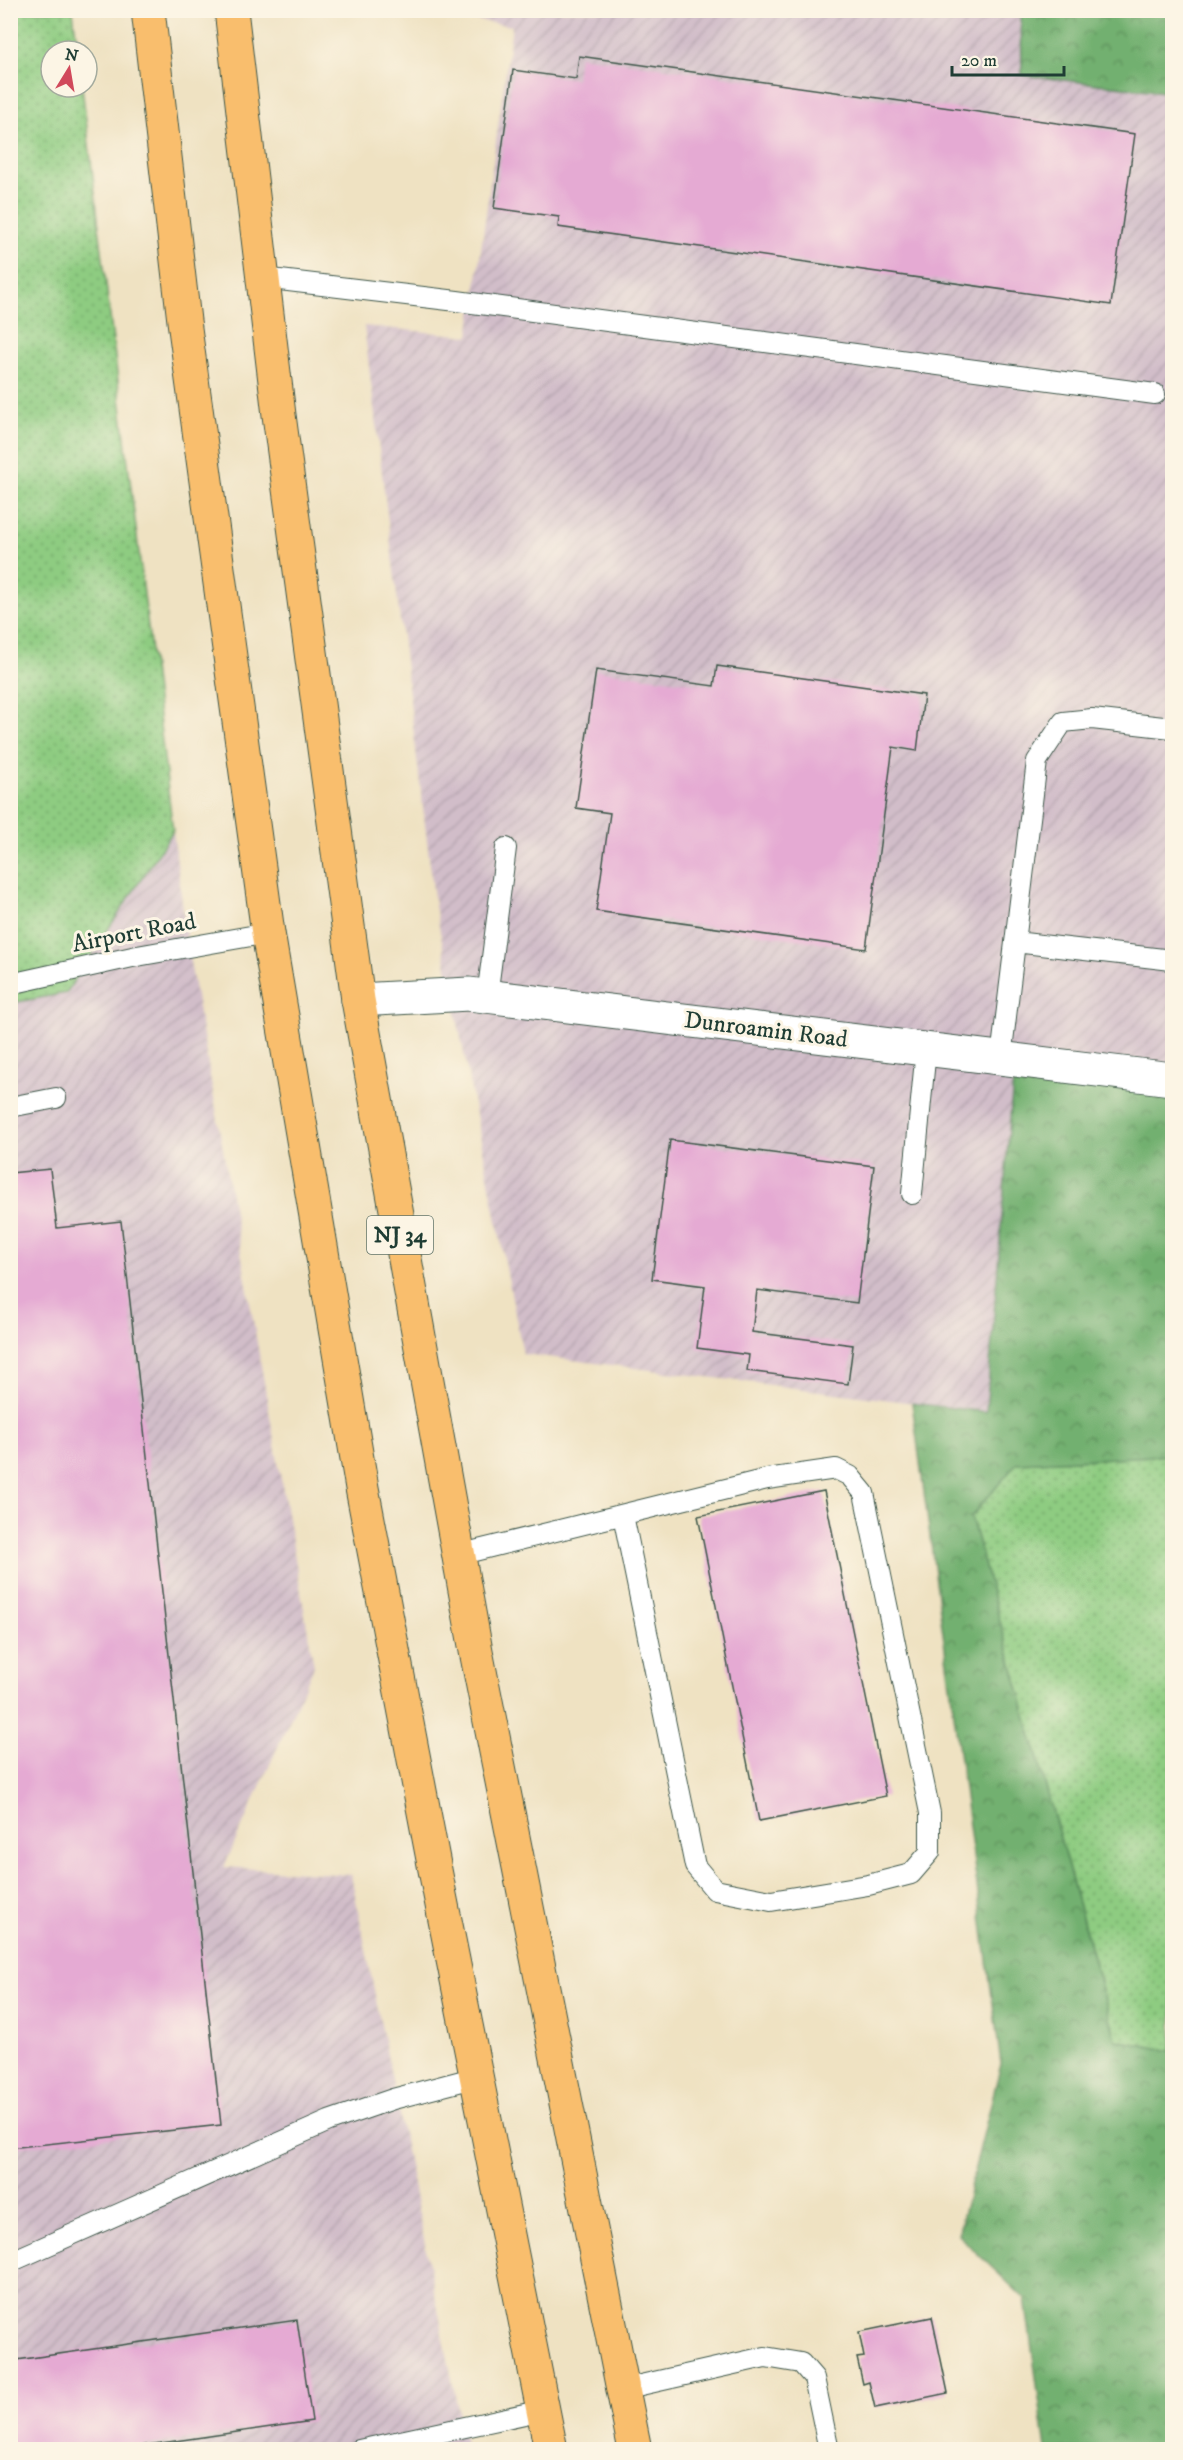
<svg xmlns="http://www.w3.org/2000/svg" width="1183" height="2460" viewBox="0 0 1183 2460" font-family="'IM FELL DW Pica',serif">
  <defs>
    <pattern id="industrial-furrows" width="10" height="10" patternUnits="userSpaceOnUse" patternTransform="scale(1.5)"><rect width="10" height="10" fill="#d1bdc9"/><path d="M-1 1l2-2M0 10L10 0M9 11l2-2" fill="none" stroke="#b3a3ad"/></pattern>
    <pattern id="grass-dots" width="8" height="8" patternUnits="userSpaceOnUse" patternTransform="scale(1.5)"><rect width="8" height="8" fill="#8ecc81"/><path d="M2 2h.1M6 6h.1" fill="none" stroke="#73a76a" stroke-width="1.8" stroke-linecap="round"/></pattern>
    <pattern id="forest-crowns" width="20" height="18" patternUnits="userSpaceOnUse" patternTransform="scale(1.5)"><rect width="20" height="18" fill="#72b06f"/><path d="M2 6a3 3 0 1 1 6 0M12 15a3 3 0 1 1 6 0" fill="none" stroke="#5d905c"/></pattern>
  </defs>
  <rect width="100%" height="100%" fill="#fcf5e5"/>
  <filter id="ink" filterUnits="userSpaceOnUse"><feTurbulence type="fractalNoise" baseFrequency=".0167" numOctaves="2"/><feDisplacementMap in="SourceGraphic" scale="12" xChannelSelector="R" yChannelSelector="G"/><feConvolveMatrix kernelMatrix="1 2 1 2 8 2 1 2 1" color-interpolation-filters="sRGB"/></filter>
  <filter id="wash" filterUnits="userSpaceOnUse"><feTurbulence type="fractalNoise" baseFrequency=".008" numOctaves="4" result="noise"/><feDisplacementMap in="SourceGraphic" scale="24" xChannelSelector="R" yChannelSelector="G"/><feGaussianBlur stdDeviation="1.35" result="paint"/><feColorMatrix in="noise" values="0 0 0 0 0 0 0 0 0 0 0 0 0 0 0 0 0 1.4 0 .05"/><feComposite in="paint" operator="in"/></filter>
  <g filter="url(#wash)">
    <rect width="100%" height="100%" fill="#efe2c2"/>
    <path fill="url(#industrial-furrows)" d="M417 11H1021L1022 75 1172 93V1075L1015 1057 986 1412 523 1354 435 906 364 326 469 336 512 26Z
      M173 831 189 956 314 1666 224 1867 351 1875 466 2449 11 2450V1003L66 993Z"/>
    <path fill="url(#grass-dots)" stroke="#56845a" stroke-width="1.5" d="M11 11H73L78 51H51V87H82L173 831 66 993 11 1003Z
      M1172 1455V2051L1116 2040 971 1517 1016 1463Z"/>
    <path fill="url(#forest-crowns)" stroke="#487652" stroke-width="1.5" d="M1021 11H1172V93L1022 75Z
      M1015 1057 1172 1075V1455L1017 1463 971 1517 1116 2040 1172 2051V2449H1046L1025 2299 958 2235 1001 2064 912 1403 986 1412Z"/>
    <g id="blocks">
      <path fill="#e5aad3" d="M579 56 1135 134 1111 305 558 227 559 217 494 208 513 70 576 79Z
        M717 666 924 695 917 751 893 747 866 949 596 911 610 813 576 808 596 670 714 686Z
        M670 1140 874 1166 857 1303 757 1290 752 1332 853 1345 848 1384 747 1371 749 1355 697 1348 705 1286 652 1279Z
        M50 1169 57 1228 121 1221 221 2125 10 2148V1173Z
        M824 1491 886 1796 759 1821 698 1516Z
        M932 2317 948 2393 875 2408 869 2382 863 2384 857 2358 864 2357 859 2332Z
        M297 2320 312 2421 113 2450H10V2361Z"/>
    </g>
  </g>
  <g filter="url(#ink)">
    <use href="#blocks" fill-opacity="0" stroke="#3e5649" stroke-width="1.5"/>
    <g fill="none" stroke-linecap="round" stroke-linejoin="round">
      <defs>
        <path id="lane" d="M263 278 457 301 1155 394
          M1015 942 1172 960
          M10 984 137 956 268 933
          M487 997 506 848
          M1001 1058 1037 761 1063 722 1092 719 1172 728
          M10 1107 56 1098
          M912 1194 926 1049
          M458 1555 767 1479 836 1469 850 1476 864 1493 930 1813V1852L911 1874 868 1885 771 1901 715 1890 695 1866 623 1515
          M10 2262 329 2121 393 2099 477 2077
          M623 2389 765 2357 801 2363 814 2378 829 2450
          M359 2450 543 2410"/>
        <path id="street" d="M358 1000 469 994 1172 1079"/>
        <path id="highway" d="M148 10 184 321 268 933 362 1488 436 1875 551 2450
          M231 10 279 415 358 1000 476 1651 635 2450"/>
      </defs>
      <use href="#lane" stroke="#3e5649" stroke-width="22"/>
      <use href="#street" stroke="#3e5649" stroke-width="35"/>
      <use href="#highway" stroke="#3e5649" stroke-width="35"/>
      <use href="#lane" stroke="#fff" stroke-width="20"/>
      <use href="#street" stroke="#fff" stroke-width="33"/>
      <use href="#highway" stroke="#f9be6d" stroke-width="33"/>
    </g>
  </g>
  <g text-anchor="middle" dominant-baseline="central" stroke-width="6" stroke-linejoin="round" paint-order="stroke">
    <rect fill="#fcf5e5" stroke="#617469" stroke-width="1.5" x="367" y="1216" width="66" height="38" rx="4.5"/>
    <g font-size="22" font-weight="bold" fill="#1f3d34">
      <text x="400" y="1235">NJ 34</text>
    </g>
    <g font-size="24" fill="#1f3d34" stroke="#fcf5e5">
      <text transform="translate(134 933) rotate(-11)">Airport Road</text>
      <text transform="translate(766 1030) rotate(7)">Dunroamin Road</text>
    </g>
  </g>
  <rect width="1183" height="2460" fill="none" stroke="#fcf5e5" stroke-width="36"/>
  <g transform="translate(69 69) rotate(11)"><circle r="28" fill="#fcf5e5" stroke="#a4ab9e" stroke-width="1.5"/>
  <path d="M0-4.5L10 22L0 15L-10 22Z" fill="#d1495b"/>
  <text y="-9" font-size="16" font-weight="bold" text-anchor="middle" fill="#1f3d34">N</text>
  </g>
  <path d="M952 66v9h112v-9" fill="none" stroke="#1f3d34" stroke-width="3"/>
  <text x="961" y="66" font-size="18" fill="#1f3d34" stroke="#fcf5e5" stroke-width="4.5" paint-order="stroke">20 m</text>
</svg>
